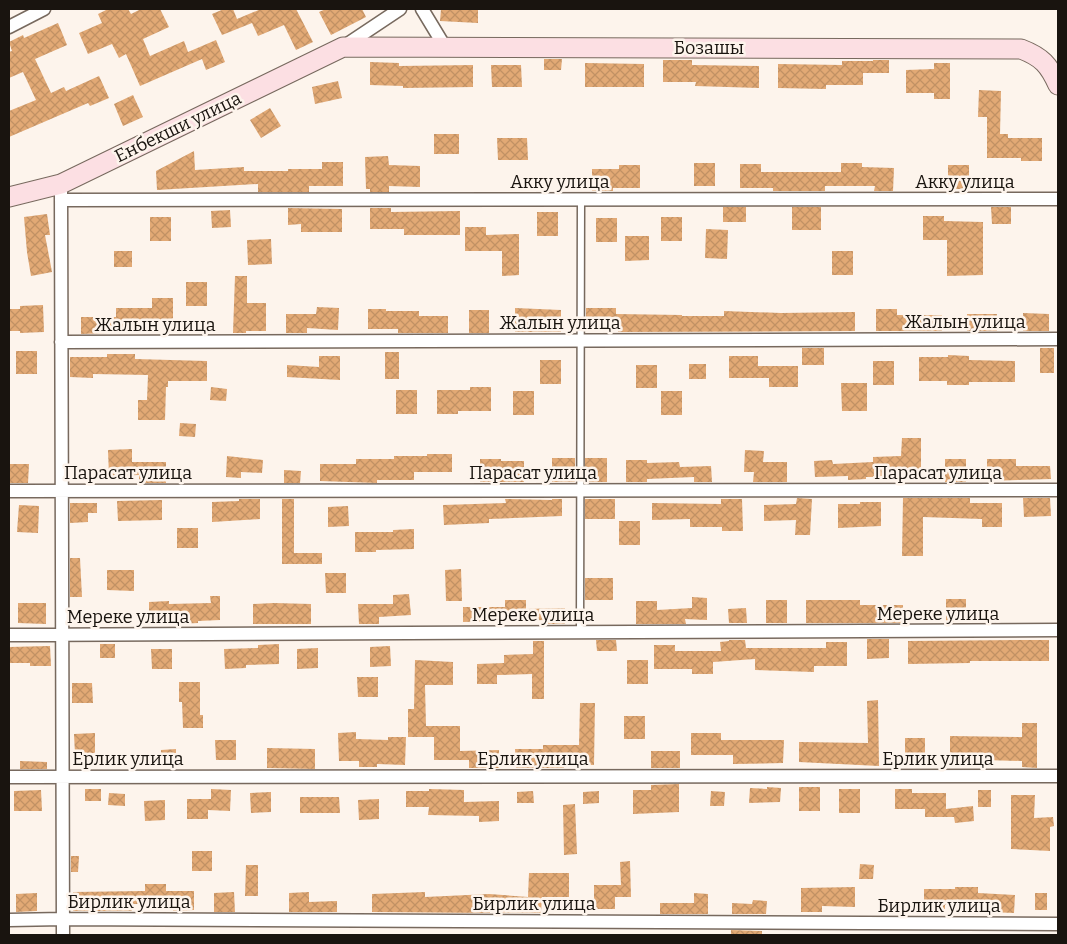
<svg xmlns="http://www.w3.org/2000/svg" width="1067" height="944" viewBox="0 0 1067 944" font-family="Bitter,serif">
  <defs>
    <pattern id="building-cross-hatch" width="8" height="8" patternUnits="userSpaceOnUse" patternTransform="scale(1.25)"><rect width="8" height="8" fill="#e2a975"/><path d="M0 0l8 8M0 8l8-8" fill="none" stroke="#c19164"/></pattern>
  </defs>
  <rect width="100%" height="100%" fill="#fdf4ec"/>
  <path fill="url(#building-cross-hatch)" d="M108 9H128L131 14 141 9H160L169 27 143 39 150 56 184 41 188 52 216 40 225 62 206 70 202 59 140 86 126 54 119 58 112 44 88 54 79 33 102 23 98 14Z
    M224 9H233L237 19 261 9H296L313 42 296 50 284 25 258 36 252 23 222 35 212 14Z
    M326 9H362L366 17 331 35 319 12Z
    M441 9H478V23L440 21Z
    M58 23 67 45 35 59 51 93 64 87 66 91 99 76 109 98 90 106 88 103 9 137V111L36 100 23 72 9 78V52L12 51 9 42 23 35 24 38Z
    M544 59H562L561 70H544Z
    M663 60H692V65L759 66V88L695 86 696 82H663Z
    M873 60H889V73H863V85H826V89L778 88V64L842 65V61H873Z
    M370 62 399 63V66L473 65V87L403 88V86L370 85Z
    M585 63 644 64V87H585Z
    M934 63H950V99H934V93H906V70L934 69Z
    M491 65H521L522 87H492Z
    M338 81 342 98 315 104 312 87Z
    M979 90 1001 91 1000 134H1008V138H1042V161H1021V158H987V117H978Z
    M133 95 143 117 123 126 114 104Z
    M270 108 281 126 261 138 250 120Z
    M434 134H459V154H434Z
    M497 138H527L528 160H498Z
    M194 151 195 170 244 167V171H288V169H322V162H343V186H309V192H258V184L157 190 156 171Z
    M388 156 389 165 420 166V187L389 186V192H370V189H366L365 157Z
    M694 163H715V186H694Z
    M841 163H862V167L894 168 893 191H874L875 186H825V191H773V188H740V164H761V172H841Z
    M619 165H640V188H613V191H592V169H619Z
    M948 165H969V189H948Z
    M723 207H746V222H723Z
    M792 207H821V230H792Z
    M991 207H1011V224H992Z
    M288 208 342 209V232H301V224L288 225Z
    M370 208H391V212L460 211V235H404V229H370Z
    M230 210 231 227 212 228 211 211Z
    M537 212H558V236H537Z
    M47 214 50 235H45L52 272 31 276 27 252 24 217Z
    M923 216H944V221L983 222V275L947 276V240H923Z
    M150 217H171V241H150Z
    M661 217H682V241H661Z
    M596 218H617V242H596Z
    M465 227H486V235L519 234V275L502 276V251H465Z
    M706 229 728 230 727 259 705 258Z
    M625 236H649V260L625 261Z
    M271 239 272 264 248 265 247 240Z
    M114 251H132V267H114Z
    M832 251H853V275H832Z
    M235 276H247V303H266V331H246V333H233Z
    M186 282H207V306H186Z
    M152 298H173V322H137V332L81 334V317H116V308H152Z
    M43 305 44 332 20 333V331H9V309H20V306Z
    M317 307 339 308 338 330 307 328V333H286V314H316Z
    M515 308 561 310V332H515Z
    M586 308H616V314L682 315V316H724V311L781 313 855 312V331L618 332V329H586Z
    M368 309H386V311H419V316H448V333H398V329H368Z
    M876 309H897V315H942V331H876Z
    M469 310H489V333H469Z
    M1023 313 1049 314V331H1023Z
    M967 314H997V331H967Z
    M802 348H824V365H802Z
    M1040 348H1054V373H1040Z
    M16 351H37V374H16Z
    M385 352H399V379H385Z
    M107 354H135V359L207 361V381H168V387H166L165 420H138V400H147L148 375 93 374V378L70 377V357H107Z
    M948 355 969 356V360L1015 361V382H969V385H947V381H919V357H948Z
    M319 356H340V380L287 377V365L319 367Z
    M729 356H758V366H798V387H769V378H729Z
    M540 360H561V384H540Z
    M873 361H894V385H873Z
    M689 364H706V379H689Z
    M636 365H657V388H636Z
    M841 383H867V411H842Z
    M211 387 227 389 226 401 210 400Z
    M470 387H491V411H458V414H437V390H470Z
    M396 390H417V414H396Z
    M513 391H534V415H513Z
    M661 391H682V415H661Z
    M180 423 196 424 195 437 179 436Z
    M902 438H921V477H866V479L848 480V476L815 477 814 461 832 460 833 464 873 462V457L901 456Z
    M132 449V462H166V483H139V475L109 476 108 450Z
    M745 450 764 451 763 462H787V482H753L754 472H744Z
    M427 454H452V472H414V480H377V483L320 481V464H356V459H394V456H427Z
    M227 456 263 460 262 473 241 472V478L226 477Z
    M552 458H575V482H552Z
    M585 458H607V482H585Z
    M480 459H501V461H524V482H480Z
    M945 459H966V482H945Z
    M987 459H1016V466H1050L1051 479 987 481Z
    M626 460H647V463L679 462 680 467 711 466 712 482H694V477L647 479V482H626Z
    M9 464H29L28 483H9Z
    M284 470 301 471 300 483H284Z
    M797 498 812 499 810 535H795L796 520 764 521V505L796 504Z
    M903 498H970V503H1002V527H982V519L923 517V556H902Z
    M1023 498H1050L1051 516 1024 517Z
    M239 499H260V519L212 522V502L239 501Z
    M282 499H294V553H322V564H282Z
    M505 499 552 500V499H562V516L489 519V523L444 525 443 505 506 503Z
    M585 499H615V519H585Z
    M721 499H742L743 531H722V527H690V519L652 520V503L721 504Z
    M162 500V520L118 521 117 501Z
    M860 502H881V526L838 528V504H860Z
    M70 503H97V513H88V522L70 523Z
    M19 505 39 506 38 533 17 532Z
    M348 506 349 526 328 527V507Z
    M619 521H640V545H619Z
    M177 528H198V548H177Z
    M414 529V549L376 550V552H355V532H393V530Z
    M70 558H80L82 597H70Z
    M461 569 462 601H446L445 570Z
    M107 570H134V591L107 590Z
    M325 573H346V593H326Z
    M585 578H613V600H585Z
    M409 594 411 615 379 617V624H359L358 604H393V595Z
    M210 596H220V620L198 621V623L177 624V621L149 622V602L169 601V604L211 603Z
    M692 597 707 598V620L685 619 686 624H636V601H657V610L692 608Z
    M946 599H966V622H946Z
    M505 600H526V609L565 608V624H544V620L463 622V607H505Z
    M766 600H787V623H766Z
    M806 600H860V605H903V623H806Z
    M18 603H46V624L18 623Z
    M274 603 311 604V624H253V604Z
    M746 608 747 623H729L728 609Z
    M867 639H889V658L867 659Z
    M596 640H616L617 651H597Z
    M729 640H745L746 648H826V642H847V666H814V672L755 670V659L713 662V674H692V669H654V645H675V651H721L720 642 729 641Z
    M1020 640H1049V661H970V663L908 664V641Z
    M533 641H544V699H532V674L497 675V684H477V664L504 663V655L533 654Z
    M100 644H115V658H100Z
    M279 644V664L246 665V668L225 669 224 649 258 648V645Z
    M50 646 51 666H30V663H9V647Z
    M390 646 391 666 370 667V647Z
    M318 648V668L297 669V649Z
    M151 649H172V669H152Z
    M415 660 453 662V685H425L426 726H460V751L499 750V768H469V760H434V737H408V709H414Z
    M627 660H648V684H627Z
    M357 677H378V697H358Z
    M179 682H200V715H203V728H183L182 702H179Z
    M72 683H92L93 703H72Z
    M878 700 879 766 799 762V742L868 743 867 701Z
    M580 703H595L594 765 564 764V768H516L515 749H543V745H579Z
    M624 716H645V739H624Z
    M1022 723H1037V768L1022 767V761L950 759V736L1022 737Z
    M356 732V739L388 740V737H406L405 765 377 764V767H359V761H339L338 733Z
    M95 733V753L75 754 74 734Z
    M691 733H721V740H784L783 763 733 764V755H691Z
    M905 738H925V760H905Z
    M215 740H236V760H216Z
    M267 748 315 749V769L267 768Z
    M176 749V764H161V750Z
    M651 751H680V768H651Z
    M20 761 47 762V769H20Z
    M679 784V812L633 814V790H651V785Z
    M767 787 781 788 780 802 749 803 750 788 767 789Z
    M799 787H820V811H799Z
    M85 789H101V801H85Z
    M211 789 231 790 230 811 208 810V819H187V799H211Z
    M429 789 464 790V802L499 801V821L479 822V816L428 815 429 807H406V791H429Z
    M839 789H860V813H839Z
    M895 789H912V793H946V809L973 806 974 821 955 823 954 817H925V809H895Z
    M41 790 42 811H14V791Z
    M978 790H991V807H978Z
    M533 791 534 803H517V792Z
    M599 791V803L583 804V792Z
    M711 791 725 792 724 806H710Z
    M271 792V812L251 813 250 793Z
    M109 793 125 794V806L108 805Z
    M1011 795H1035L1034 818 1053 817 1054 826 1050 827V851L1011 849Z
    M300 797H339L340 813H300Z
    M379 799V819L359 820 358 800Z
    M165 800V820L145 821 144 801Z
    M575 804 577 854 564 855 563 805Z
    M192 851H212V871H192Z
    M71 856H79L78 872H71Z
    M630 861 631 897H615V909H594V885H621L620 862Z
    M860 864 874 865 873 879H859Z
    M246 865H258V896H245Z
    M529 873H569V897H542L541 913 490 912V913L372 912V894L425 892V897L489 894 528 897Z
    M145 884H166V891H194V910L173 911V904H132V911H73V892L145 891Z
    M855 887V907L822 906V912H801V888Z
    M955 887H978V893L1015 895 1014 913 991 912V905H945V913H924V889H955Z
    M234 892 235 912H214V893Z
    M309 892V902L337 901V912H289V893Z
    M37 893V911L16 912V894Z
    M694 893 708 894V914H660V903H694Z
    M1035 893H1047V910H1035Z
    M753 900 767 901 766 914H732V903L752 904Z
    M731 930 762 931V935H731Z"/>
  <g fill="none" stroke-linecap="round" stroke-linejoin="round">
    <defs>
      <path id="lane" d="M580 633 581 199"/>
      <path id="street" d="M422 9 445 47
        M9 27 44 9
        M343 47 400 9
        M61 192 63 935
        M61 200 1058 199
        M61 342 1058 339
        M9 491 1058 490
        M9 635 1058 630
        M9 777 1058 776
        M9 920 63 919 1058 924"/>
      <path id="secondary" d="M9 197 61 184 343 47 1021 49C1042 57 1049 65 1058 85"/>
    </defs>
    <use href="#lane" stroke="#77695e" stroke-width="9"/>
    <use href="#street" stroke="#77695e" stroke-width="15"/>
    <use href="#secondary" stroke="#77695e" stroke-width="21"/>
    <use href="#lane" stroke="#fff" stroke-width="6"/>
    <use href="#street" stroke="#fff" stroke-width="12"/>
    <use href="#secondary" stroke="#fcdfe3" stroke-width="19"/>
  </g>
  <g text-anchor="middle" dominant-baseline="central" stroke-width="5" stroke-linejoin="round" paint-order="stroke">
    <g font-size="18" fill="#19140f" stroke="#fdf4ec">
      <text x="709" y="48">Бозашы</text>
      <text transform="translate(178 127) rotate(-26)">Енбекши улица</text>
      <text x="560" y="182">Акку улица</text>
      <text x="965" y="182">Акку улица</text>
      <text x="965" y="322">Жалын улица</text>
      <text x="560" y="323">Жалын улица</text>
      <text x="155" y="325">Жалын улица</text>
      <text x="128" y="473">Парасат улица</text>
      <text x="533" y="473">Парасат улица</text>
      <text x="938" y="473">Парасат улица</text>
      <text x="938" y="614">Мереке улица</text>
      <text x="533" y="615">Мереке улица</text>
      <text x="128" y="617">Мереке улица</text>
      <text x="128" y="759">Ерлик улица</text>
      <text x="533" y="759">Ерлик улица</text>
      <text x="938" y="759">Ерлик улица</text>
      <text x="129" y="902">Бирлик улица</text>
      <text x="534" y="904">Бирлик улица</text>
      <text x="939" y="906">Бирлик улица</text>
    </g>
  </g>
  <rect width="1067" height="944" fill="none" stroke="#19140f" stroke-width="20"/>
</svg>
